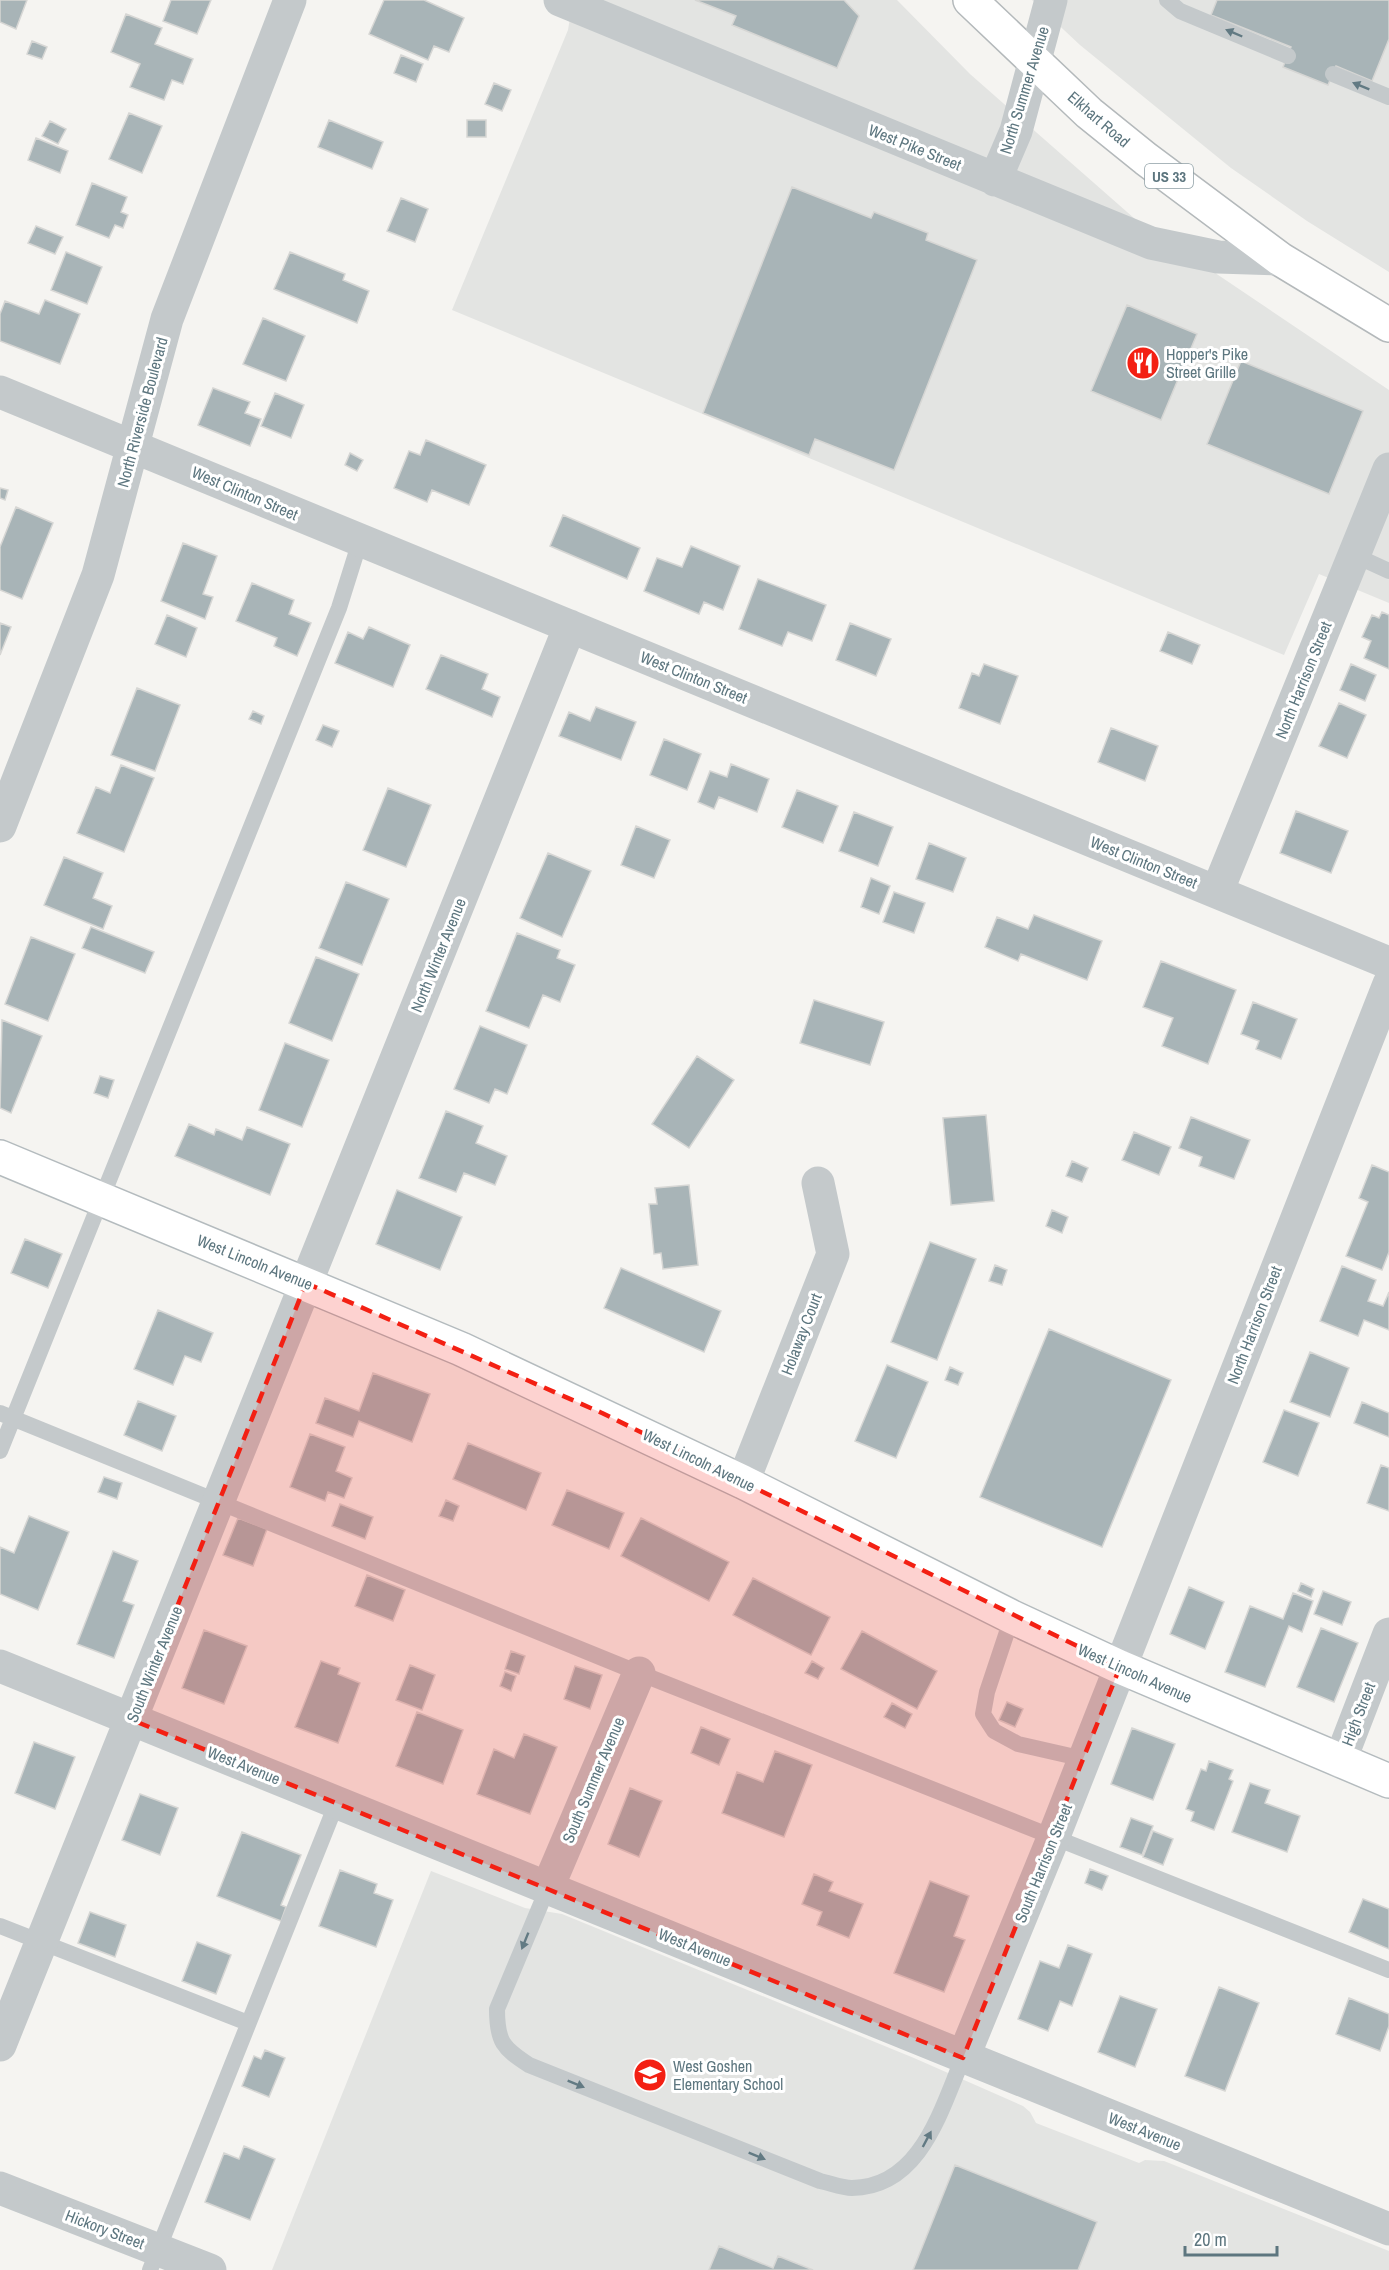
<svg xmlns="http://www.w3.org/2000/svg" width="1389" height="2270" viewBox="0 0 1389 2270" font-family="'Archivo Narrow',sans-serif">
  <rect width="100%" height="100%" fill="#f5f4f1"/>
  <path fill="#e3e4e2" d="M573 0H897L970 74 1135 219 1389 390V603L1319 574 1284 655 452 310 568 30Z
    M1032 0H1389V272L1307 221 1231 168 1080 45Z
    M431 1871 525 1908 562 1914 914 2058 1023 2106 1030 2112 1036 2123 1139 2163 1145 2160 1164 2161 1389 2251V2270H272Z"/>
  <path fill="#a8b4b7" stroke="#d6d6d4" stroke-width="1.5" d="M0 0H27L16 29 0 22Z
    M171 0H211L197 34 163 21Z
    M384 0H424L464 18 449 52 434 46 428 60 369 34Z
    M695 0H844L859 16 837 68 732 25 736 16Z
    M1217 0H1389V39L1372 81 1336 66 1328 85 1283 67 1291 47 1211 15Z
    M126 14 162 28 155 44 193 59 183 84 172 80 164 100 130 87 140 64 111 52Z
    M32 41 47 47 42 59 27 54Z
    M401 55 423 64 416 82 394 73Z
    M494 83 511 90 502 111 485 104Z
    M129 113 162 126 142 173 109 159Z
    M329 120 383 142 372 169 318 147Z
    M467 120H486V137H467Z
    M50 121 66 129 58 144 42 136Z
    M36 138 68 151 60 173 28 160Z
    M92 183 127 197 121 212 128 215 123 228 115 225 109 238 76 225Z
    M792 187 871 218 874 212 928 233 926 240 977 260 894 470 815 439 809 455 703 413Z
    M401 198 428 209 415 242 387 231Z
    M36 226 63 237 55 254 28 243Z
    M66 252 102 267 87 304 51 290Z
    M290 252 345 274 343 280 369 291 357 323 274 289Z
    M45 300 80 314 60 364 0 341V314L5 301 39 314Z
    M1127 305 1197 334 1161 420 1091 391Z
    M263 318 305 336 286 381 243 364Z
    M1241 361 1363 411 1329 494 1207 444Z
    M213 388 250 402 245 413 261 419 250 446 198 425Z
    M275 393 304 405 291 438 261 426Z
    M426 440 486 465 469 505 432 490 427 502 394 488 409 451 420 455Z
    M350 453 363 460 357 471 345 465Z
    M0 488 8 490 5 500 0 498Z
    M16 507 53 523 22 599 0 590V547Z
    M563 515 640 548 627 579 550 546Z
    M183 543 217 556 203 594 213 597 205 619 161 601Z
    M691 546 740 566 723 610 704 602 699 614 644 591 657 558 682 567Z
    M758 579 826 605 812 641 788 632 782 646 739 629Z
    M252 583 294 600 289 614 311 623 297 656 274 646 277 638 236 621Z
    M1382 612 1389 615V669L1364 658 1371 641 1362 637 1372 615 1379 618Z
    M167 615 197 628 186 657 155 644Z
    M0 623 11 627 0 655Z
    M850 623 891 639 876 676 836 660Z
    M369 627 410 645 393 687 335 663 348 632 363 639Z
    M1168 632 1200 645 1192 664 1160 651Z
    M441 655 488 674 482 689 500 697 492 717 426 689Z
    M984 664 1018 676 1000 724 959 708 972 673 979 676Z
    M1351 664 1376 675 1365 701 1340 690Z
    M137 688 180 705 155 771 111 755Z
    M1339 703 1366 715 1347 758 1319 746Z
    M596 707 636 722 621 760 559 736 569 712 590 721Z
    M253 711 264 716 261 724 249 719Z
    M323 725 339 731 332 747 316 740Z
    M1111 728 1158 746 1145 781 1098 762Z
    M664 739 701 754 687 790 650 775Z
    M731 764 769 779 757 812 719 797 714 809 698 802 710 771 727 777Z
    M121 765 154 778 124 852 77 833 96 787 110 793Z
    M388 788 431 805 406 867 363 850Z
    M797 790 838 806 823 843 782 827Z
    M1296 811 1348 831 1331 873 1280 853Z
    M854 812 893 827 878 866 839 851Z
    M636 826 670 840 654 878 621 865Z
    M929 843 966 858 953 892 916 879Z
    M548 853 591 871 562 937 520 918Z
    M64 857 103 873 93 898 112 906 103 929 44 905Z
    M871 878 890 886 879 914 861 907Z
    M346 882 389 899 362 965 319 948Z
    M894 892 925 903 914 933 883 922Z
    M1034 915 1102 941 1087 980 1021 954 1018 961 985 947 997 917 1028 929Z
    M91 927 154 952 145 973 82 948Z
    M517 933 560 950 557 958 575 965 560 1002 543 995 529 1028 486 1011Z
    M31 937 75 954 48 1021 5 1004Z
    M316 957 359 974 332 1041 289 1023Z
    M1161 961 1236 990 1208 1064 1162 1046 1173 1018 1143 1007Z
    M814 1000 884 1022 870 1065 800 1043Z
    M1253 1002 1297 1019 1281 1059 1256 1049 1259 1041 1241 1034Z
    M2 1020 42 1036 11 1113 0 1108Z
    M480 1026 527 1045 507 1094 495 1089 489 1103 454 1089Z
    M285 1043 329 1060 302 1127 259 1110Z
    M697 1056 734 1080 689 1148 652 1124Z
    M100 1076 114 1080 108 1098 94 1093Z
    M446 1111 483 1126 476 1143 507 1156 495 1185 464 1173 456 1192 419 1178Z
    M986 1115 994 1201 951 1205 943 1118Z
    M1191 1117 1250 1140 1234 1179 1199 1166 1202 1157 1179 1148Z
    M189 1124 214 1135 216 1129 242 1140 247 1127 290 1144 270 1195 175 1156Z
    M1134 1132 1171 1147 1159 1175 1122 1160Z
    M1072 1161 1088 1168 1082 1182 1066 1176Z
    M1372 1165 1389 1172V1252L1382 1270 1346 1256 1368 1202 1359 1198Z
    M689 1185 698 1265 663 1269 661 1253 654 1254 649 1204H657L655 1188Z
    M397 1190 462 1217 440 1270 376 1244Z
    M1052 1210 1068 1217 1062 1233 1046 1226Z
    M25 1239 62 1254 48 1288 11 1273Z
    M930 1242 976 1259 937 1360 891 1342Z
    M995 1265 1007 1270 1002 1285 989 1281Z
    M1342 1266 1376 1280 1368 1301 1383 1306 1389 1292V1330L1364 1320 1358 1336 1320 1321Z
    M621 1268 721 1311 704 1352 604 1308Z
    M158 1310 213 1333 201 1362 185 1356 173 1385 134 1369Z
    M1049 1329 1171 1380 1102 1547 980 1497Z
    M1310 1352 1349 1368 1330 1417 1290 1402Z
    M887 1365 928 1382 896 1458 855 1441Z
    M950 1367 963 1373 958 1385 945 1380Z
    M373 1373 430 1394 412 1442 359 1421 353 1437 316 1423 325 1398 359 1411Z
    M138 1401 176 1416 162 1451 124 1435Z
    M1362 1402 1389 1413V1437L1354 1423Z
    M1284 1410 1319 1423 1298 1476 1263 1462Z
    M310 1434 345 1447 336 1471 352 1478 344 1498 328 1492 325 1501 290 1487Z
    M468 1443 541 1473 526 1510 453 1479Z
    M1381 1465 1389 1468V1511L1367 1503Z
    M104 1477 122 1483 117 1499 98 1492Z
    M567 1490 624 1513 609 1549 552 1525Z
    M446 1500 459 1506 453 1521 439 1516Z
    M340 1504 373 1517 365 1539 332 1526Z
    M29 1516 69 1532 38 1610 0 1594V1547L14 1553Z
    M238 1518 267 1529 253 1566 223 1555Z
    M641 1518 729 1562 709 1601 621 1556Z
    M113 1551 138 1561 123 1601 134 1605 114 1658 77 1644Z
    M367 1575 405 1590 393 1621 355 1606Z
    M753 1578 830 1617 811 1655 733 1615Z
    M1301 1583 1314 1589 1311 1597 1298 1591Z
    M1189 1587 1224 1602 1205 1649 1170 1634Z
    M1323 1591 1351 1602 1342 1625 1314 1614Z
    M1293 1593 1313 1601 1302 1632 1289 1626 1265 1687 1225 1672 1250 1606 1283 1619Z
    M1321 1628 1358 1643 1334 1702 1297 1687Z
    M204 1630 247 1646 224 1704 182 1688Z
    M862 1631 937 1671 917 1709 841 1669Z
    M511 1651 525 1656 519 1674 505 1669Z
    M321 1661 340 1668 338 1674 360 1683 338 1743 295 1727Z
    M812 1661 824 1668 818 1679 805 1673Z
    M410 1665 435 1675 422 1710 396 1700Z
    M575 1666 602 1675 590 1709 564 1699Z
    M505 1672 516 1676 511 1691 500 1686Z
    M1007 1702 1023 1709 1015 1727 999 1720Z
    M892 1703 912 1714 905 1728 884 1717Z
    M417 1712 463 1730 443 1784 396 1766Z
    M701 1727 730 1739 719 1765 691 1753Z
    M1132 1728 1175 1744 1153 1800 1111 1784Z
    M524 1734 557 1747 530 1814 477 1794 494 1749 514 1758Z
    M34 1742 75 1757 55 1809 15 1793Z
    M775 1751 812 1765 784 1837 722 1813 737 1772 763 1782Z
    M1209 1761 1233 1770 1229 1779 1233 1781 1214 1830 1191 1821 1194 1812 1186 1809 1201 1769 1206 1771Z
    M1250 1783 1270 1790 1265 1803 1300 1816 1287 1852 1232 1832Z
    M630 1788 662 1801 639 1857 608 1844Z
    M140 1794 178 1808 160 1855 122 1840Z
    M1131 1818 1153 1826 1142 1855 1120 1847Z
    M1153 1831 1173 1839 1163 1865 1143 1857Z
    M242 1832 301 1855 281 1905 286 1907 281 1921 217 1896Z
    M1090 1869 1108 1876 1102 1890 1085 1883Z
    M340 1870 377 1884 374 1893 393 1900 376 1947 319 1926Z
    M814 1874 833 1882 829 1891 863 1904 849 1938 817 1925 822 1912 802 1904Z
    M930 1881 969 1896 954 1936 965 1940 944 1992 894 1973Z
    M1363 1899 1389 1909V1949L1349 1932Z
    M90 1912 126 1925 115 1957 78 1943Z
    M197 1942 231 1955 216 1994 182 1981Z
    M1068 1945 1092 1954 1072 2006 1060 2001 1048 2031 1018 2019 1040 1961 1059 1968Z
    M1219 1987 1259 2003 1225 2091 1185 2076Z
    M1120 1996 1157 2009 1135 2067 1098 2052Z
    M1349 1998 1389 2014V2026L1380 2051 1336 2034Z
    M265 2050 285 2058 269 2097 242 2086 254 2056 261 2059Z
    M244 2146 275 2159 250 2220 205 2202 224 2153 239 2159Z
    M955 2165 1097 2222 1078 2270H913Z
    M719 2246 773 2268 778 2256 813 2270H709Z"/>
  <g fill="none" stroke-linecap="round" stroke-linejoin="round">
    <defs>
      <path id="secondary" d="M0 1157 461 1349 743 1482 1012 1617 1120 1667 1389 1781"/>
      <path id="highway" d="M970 0 1089 113 1146 159 1280 259 1389 325"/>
    </defs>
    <use href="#secondary" stroke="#b4bbbe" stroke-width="36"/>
    <use href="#highway" stroke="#b4b9bb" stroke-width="36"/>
    <path stroke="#c4c9cb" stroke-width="16" d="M1167 0 1180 11 1288 56
      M1333 74 1389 97
      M1354 555 1389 571
      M0 1413 639 1673 1389 1970
      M0 1451 339 608 360 541
      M1012 1617 987 1692 983 1714 994 1731 1018 1744 1084 1759
      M548 1887 497 2009C497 2042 503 2048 529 2065L820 2181C830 2183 842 2188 852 2188 921 2187 941 2109 963 2058
      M0 1926 248 2023
      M150 2270 337 1802"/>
    <path stroke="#c4c9cb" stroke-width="33" d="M560 0 1151 243 1218 257 1280 259
      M995 180 1016 131 1051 0
      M0 392 1389 963
      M0 826 98 575 167 319 290 0
      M1217 892 1389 469
      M743 1482 833 1254 818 1183
      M0 1666 1389 2229
      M1340 1761 1389 1634
      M548 1887 639 1673
      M0 2045 570 626
      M963 2058 1054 1836 1389 984
      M0 2188 210 2270"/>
    <use href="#secondary" stroke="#fff" stroke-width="33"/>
    <use href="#highway" stroke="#fff" stroke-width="33"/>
  </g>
  <defs><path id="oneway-solid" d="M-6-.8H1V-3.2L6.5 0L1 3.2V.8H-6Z" transform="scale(1.5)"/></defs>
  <g fill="#627a83">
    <use href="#oneway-solid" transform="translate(1234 33) rotate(-157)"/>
    <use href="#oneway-solid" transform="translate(1361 86) rotate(-158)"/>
    <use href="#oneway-solid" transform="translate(525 1941) rotate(112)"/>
    <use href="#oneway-solid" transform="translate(576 2084) rotate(22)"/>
    <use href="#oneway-solid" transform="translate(927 2139) rotate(-62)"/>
    <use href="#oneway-solid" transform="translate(757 2156) rotate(22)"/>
  </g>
  <path fill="#f32013" fill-opacity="0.2" stroke="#f32013" stroke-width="4.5" stroke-dasharray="12 8" stroke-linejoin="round" d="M306 1283 602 1413 1120 1667 963 2058 132 1720Z"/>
  <defs>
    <symbol id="restaurant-disc" viewBox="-11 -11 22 22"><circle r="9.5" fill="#f32013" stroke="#fff"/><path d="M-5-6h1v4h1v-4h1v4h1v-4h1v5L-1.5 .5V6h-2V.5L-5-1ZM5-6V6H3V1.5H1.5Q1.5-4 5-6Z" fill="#fff"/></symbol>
    <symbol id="school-disc" viewBox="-11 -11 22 22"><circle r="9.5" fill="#f32013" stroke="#fff"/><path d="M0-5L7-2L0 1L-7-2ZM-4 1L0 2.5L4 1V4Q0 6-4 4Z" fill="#fff"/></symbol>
  </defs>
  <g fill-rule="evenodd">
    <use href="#restaurant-disc" x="1124" y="344" width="38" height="38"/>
    <use href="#school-disc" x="631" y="2056" width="38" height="38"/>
  </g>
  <g text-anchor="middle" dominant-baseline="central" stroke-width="6" stroke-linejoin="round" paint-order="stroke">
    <rect fill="#fff" stroke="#8e9fa5" stroke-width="1.5" x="1145" y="164" width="48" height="24" rx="4.5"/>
    <g font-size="15" font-weight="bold" fill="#5d767f">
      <text x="1169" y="176">US 33</text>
    </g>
    <g font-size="16" fill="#5d767f" stroke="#fff">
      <text transform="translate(1024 90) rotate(-73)">North Summer Avenue</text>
      <text transform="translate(1099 119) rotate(41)">Elkhart Road</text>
      <text transform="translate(915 147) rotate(22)">West Pike Street</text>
      <text transform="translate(142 412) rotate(-75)">North Riverside Boulevard</text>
      <text transform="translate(245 493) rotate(23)">West Clinton Street</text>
      <text transform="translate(694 677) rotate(22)">West Clinton Street</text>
      <text transform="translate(1303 680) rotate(-68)">North Harrison Street</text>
      <text transform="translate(1144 862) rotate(22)">West Clinton Street</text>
      <text transform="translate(438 955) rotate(-68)">North Winter Avenue</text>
      <text transform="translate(255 1262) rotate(22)">West Lincoln Avenue</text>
      <text transform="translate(1254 1325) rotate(-69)">North Harrison Street</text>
      <text transform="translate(801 1334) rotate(-69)">Holaway Court</text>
      <text transform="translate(699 1460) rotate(26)">West Lincoln Avenue</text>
      <text transform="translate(154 1664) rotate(-68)">South Winter Avenue</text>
      <text transform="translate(1135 1673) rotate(24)">West Lincoln Avenue</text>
      <text transform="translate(1358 1714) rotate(-69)">High Street</text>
      <text transform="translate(244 1765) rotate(22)">West Avenue</text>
      <text transform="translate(593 1780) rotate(-67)">South Summer Avenue</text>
      <text transform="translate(1043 1863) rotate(-68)">South Harrison Street</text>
      <text transform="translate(695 1947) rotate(22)">West Avenue</text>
      <text transform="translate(1145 2131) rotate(22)">West Avenue</text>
      <text transform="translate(105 2229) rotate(21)">Hickory Street</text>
    </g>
    <g font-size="16" fill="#5d767f" stroke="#fff" text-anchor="start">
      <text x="1166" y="354">Hopper's Pike<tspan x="1166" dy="18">Street Grille</tspan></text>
      <text x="673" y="2066">West Goshen<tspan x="673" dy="18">Elementary School</tspan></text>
    </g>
  </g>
  <path d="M1185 2246v9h92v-9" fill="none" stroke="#5d767f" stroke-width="3"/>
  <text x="1194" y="2246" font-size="18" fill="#5d767f" stroke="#ffffff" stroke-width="4.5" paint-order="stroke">20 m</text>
</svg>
